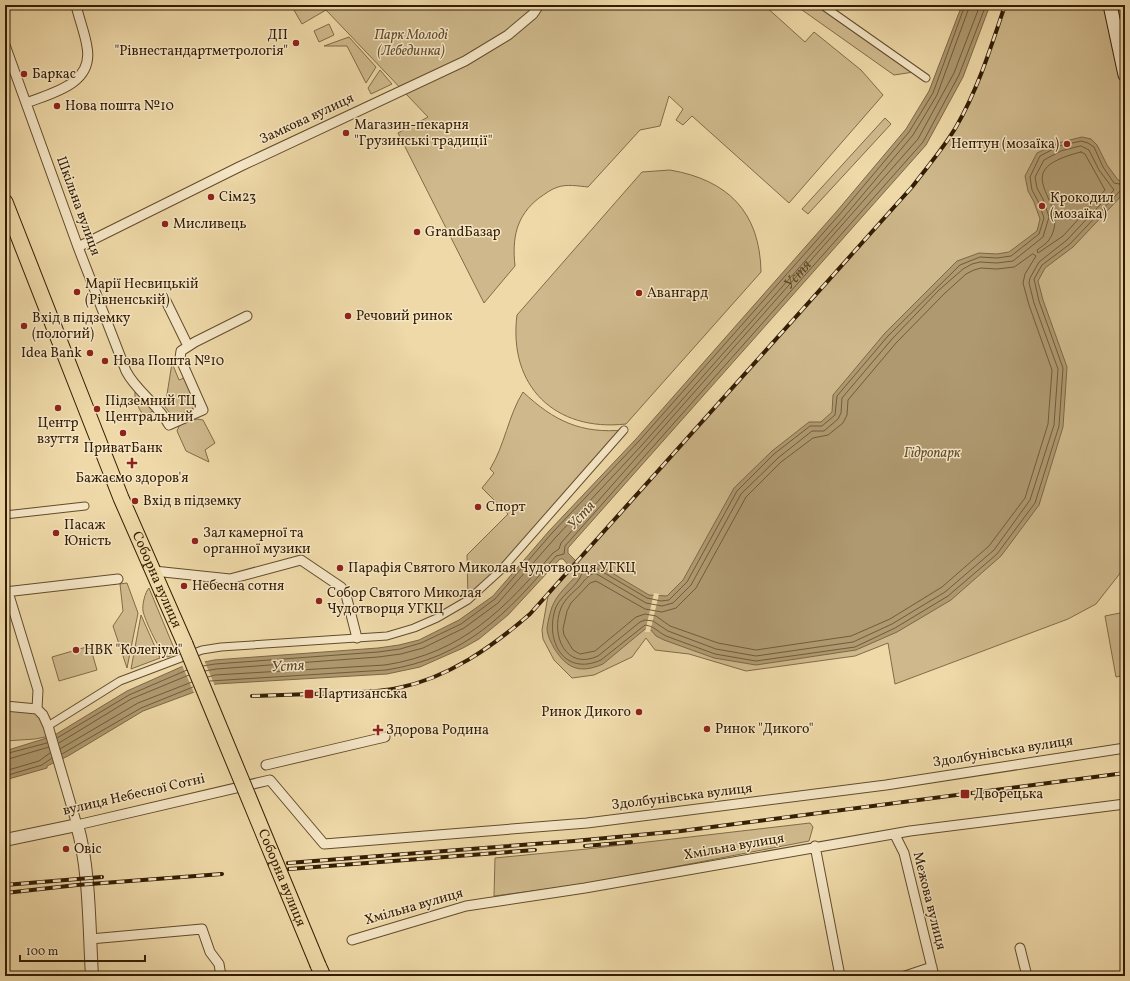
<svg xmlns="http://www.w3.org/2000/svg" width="1130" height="981" viewBox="0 0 1130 981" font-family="Vollkorn,serif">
  <rect width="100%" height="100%" fill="#efd9a8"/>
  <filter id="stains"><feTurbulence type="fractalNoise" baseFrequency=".005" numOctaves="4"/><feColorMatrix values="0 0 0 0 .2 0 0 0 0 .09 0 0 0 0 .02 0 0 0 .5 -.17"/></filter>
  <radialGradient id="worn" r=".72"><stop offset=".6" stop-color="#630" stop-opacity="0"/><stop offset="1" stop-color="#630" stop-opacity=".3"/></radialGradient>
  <path fill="#cfb98c" stroke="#816b48" d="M291 5H764L805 42 814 32 861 70 883 95 789 203 692 116 683 125 676 120 683 109 669 96 660 126 640 130 588 187C578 186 567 184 558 187 551 189 545 194 539 198 516 216 512 238 515 266L484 303 398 133 428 117 326 10 302 24Z
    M795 5H816L914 72 894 75Z
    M1005 5H1125V567L1096 604 1068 619 895 684 888 643 855 656 746 671 689 654 655 650 646 638 632 657 594 675 572 678 554 660 543 639 542 630 548 596 613 519 912 187C927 167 943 149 956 127 978 89 991 47 1005 5Z
    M329 24 334 35 319 42 314 31Z
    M349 37 376 67 366 83 347 46H324Z
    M380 70 392 84 371 94 368 88Z
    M885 118 891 124 808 214 802 209Z
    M670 170C728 180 760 212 761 272L626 424C555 432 508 386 517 315L642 172Z
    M172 363 179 380 184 378 196 402C195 410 180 419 172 414 169 413 167 409 165 407Z
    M138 391 153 408V411L144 416C139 410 134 399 135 392Z
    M523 392C554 421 581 434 624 430L541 523 468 600 467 555 508 514 482 488 494 473 490 469C505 445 508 416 523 392Z
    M197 419 203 420 215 443 205 450 209 462 186 451 177 431 180 424Z
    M127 583 138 613 127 668 113 626 123 611 120 584Z
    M149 588 176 653 168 657C160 654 145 620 143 611 142 605 145 592 149 588Z
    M1125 612V675L1116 677 1105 616Z
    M141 615 160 658 131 669Z
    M90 646 97 670 59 681 52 657Z
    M5 706 37 709 50 736 35 739 5 741Z
    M810 823 813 827 809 841 585 884 494 896 495 858 587 849Z"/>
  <path fill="#af9970" stroke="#7d6744" d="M962 5H990L963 77 926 145 568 548V553L584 569 588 566 597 564 649 595 667 596 683 580 734 488 772 451 809 422H821L832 412 833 395 885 333 957 261 979 253 997 254 1009 252 1037 231 1040 219 1034 202 1028 191 1025 176 1037 153 1058 143 1082 137 1091 139 1097 145 1107 165 1118 180 1125 182V192L1073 247 1045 268 1038 281 1043 300 1067 367 1063 427 1039 505 1001 556 951 600 897 632 856 650 756 665 714 658 664 640 656 636 651 630 645 629 603 664C580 674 567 669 554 648 551 642 547 635 547 628 548 621 550 613 552 607 557 594 568 585 577 575L563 559H560L508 615 479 639 463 648 420 667 387 674 216 684 143 711 68 756 47 766V768L5 780V751L53 736 127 691 181 667 214 660 378 648 399 645 419 640 459 620 493 596 549 531 636 439 837 211 906 129 929 91Z"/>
  <path fill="#efd9a8" d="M654 593 659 594 650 632H645Z
    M204 660 215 686 194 693 182 665Z"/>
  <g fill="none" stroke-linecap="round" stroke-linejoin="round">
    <g stroke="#715b3a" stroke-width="1">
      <path d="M1081 146 1089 150 1099 170 1114 190 1067 240 1039 262 1030 278 1029 283 1034 303 1058 369 1054 425 1030 500 994 550 945 592 892 624 853 642 756 656 716 649 668 631 653 621 645 620 640 622 598 656C566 671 550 635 561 608 565 599 572 593 579 587 584 581 588 575 595 573L646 603 662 606 673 603 691 585 741 494 778 458 812 431H824L838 419 841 413 842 398 892 339 939 290 963 269 972 264 980 262 997 263 1013 261 1043 237 1049 217 1043 199 1037 188 1035 177 1044 160 1061 151Z"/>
      <path d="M1081 152 1085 154 1105 190 1063 236 1038 253 1037 250C1041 247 1046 244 1049 240 1075 201 1000 172 1081 152Z"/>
      <path d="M1125 185 1114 183 1103 167 1094 147 1088 143 1081 141 1059 146 1040 156 1030 177 1032 190 1038 201 1044 218 1039 234 1011 256 997 258 980 257 960 265 888 336 837 396 835 415 822 426H810L774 454 737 491 687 582 669 600 661 601 647 598 596 568 582 573C578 586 562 594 556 607 544 639 563 677 601 660L645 625C654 626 658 632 666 636L715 654 756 661 855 647 895 628 948 596 997 554 1035 503 1059 426 1063 368 1039 301 1034 279 1042 265 1070 244 1120 191 1125 189"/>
      <path d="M1033 254 1036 256 1025 274 1023 283 1029 305 1052 370 1048 424 1025 498 989 546 942 587 890 619 851 636 756 650 718 643 670 626 656 616 645 614 636 617 595 651 580 654 573 650 564 635 563 629 567 611 571 603 590 583 596 581 645 609 662 612 676 608 696 588 746 497 781 462 813 438 828 435 843 423 847 415 848 400 896 343 944 294 966 274 974 270 981 268 997 269 1014 267Z"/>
      <path d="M203 666 215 664 378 652 400 649 421 643 461 624 495 599 552 533 639 441 840 214 909 132 933 93 965 5"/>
      <path d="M205 671 216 669 378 657 401 654 423 648 464 628 498 603 556 537 642 445 844 217 913 135 937 95 970 5"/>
      <path id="s1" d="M208 677 215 675 385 665C463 653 504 609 553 553L559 549 561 543 918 139 954 73 980 5"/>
      <path d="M210 681 386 670C465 658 507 614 556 556L564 554 565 546 923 142 959 75 986 5"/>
      <path d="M57 738 129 695 187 670"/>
      <path d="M59 743 131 699 189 675"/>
      <path d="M60 749 138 703 192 682"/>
      <path d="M5 754 47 743"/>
      <path d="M62 754 141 708 193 687"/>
      <path d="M5 760 49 747"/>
      <path d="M5 771 39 761 50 753"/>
      <path d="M5 776 42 765 52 758"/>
    </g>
    <defs>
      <path id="pedestrian" d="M822 5 926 78
        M5 515 85 506
        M48 726 120 681 202 650 221 647 387 636 414 628 437 618 468 600 501 570 624 430"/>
      <path id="minor" d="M5 45 78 247 126 371C136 391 158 404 169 425L203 410 180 358 181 351 195 342 247 316
        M26 103C52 93 94 84 87 47 85 33 79 19 76 5
        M78 247 241 166 465 61 508 35 533 14 539 5
        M166 301 188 346
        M154 571 230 579 301 560 341 587 346 595 357 638
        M5 592 118 579
        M8 592 38 690 37 709 43 715 48 726 77 825 270 780 324 844 587 823 886 785 1125 748
        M5 706 37 709
        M266 765 385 737
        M895 835 904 853 934 976
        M815 846 840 976
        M90 939 202 929 210 952 219 964 221 976
        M352 940 466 906 585 888 910 831 1125 804
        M1020 948 1027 976
        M905 976 932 967"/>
      <path id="tertiary" d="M5 840 77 825C90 869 89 929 92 976"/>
      <path id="secondary" d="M1110 5 1125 75"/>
      <g id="primary">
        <path id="s2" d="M5 202 121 498 185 644"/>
        <path d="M318 965 323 976"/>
      </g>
    </defs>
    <use href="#pedestrian" stroke="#624c2c" stroke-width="9"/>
    <use href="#minor" stroke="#624c2c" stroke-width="11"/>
    <use href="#tertiary" stroke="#624c2c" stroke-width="14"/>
    <use href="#secondary" stroke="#331d03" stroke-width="15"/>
    <use href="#primary" stroke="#331d03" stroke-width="17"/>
    <use href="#pedestrian" stroke="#f5e6c6" stroke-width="7"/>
    <use href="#minor" stroke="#f5e6c6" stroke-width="9"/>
    <use href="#tertiary" stroke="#f5e6c6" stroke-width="12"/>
    <use href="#secondary" stroke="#f5e6c6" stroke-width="13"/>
    <use href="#primary" stroke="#efd9a8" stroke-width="15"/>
    <defs>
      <path id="rail" d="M252 696C282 695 311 694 341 693 360 692 380 692 398 688 448 678 492 647 530 614L912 187C927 167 943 149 956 127 978 89 991 47 1005 5
        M585 846 631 842
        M288 863 574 841 681 831 1125 773
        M289 869 535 850
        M5 885 102 877
        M5 893 77 885 222 874"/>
    </defs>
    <use href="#rail" stroke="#331d03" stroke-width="4"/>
    <use href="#rail" stroke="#f5e6c6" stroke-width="2.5" stroke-dasharray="8" stroke-linecap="butt"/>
    <defs>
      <g id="primary-bridge">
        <path id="s3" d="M185 644 318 965"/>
      </g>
    </defs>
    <use href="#primary-bridge" stroke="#331d03" stroke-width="17" stroke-linecap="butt"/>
    <use href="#primary-bridge" stroke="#efd9a8" stroke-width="15"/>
  </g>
  <g fill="#8f2418" stroke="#f5e6c6" stroke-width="1.5">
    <circle cx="296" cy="43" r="4"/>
    <circle cx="24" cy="74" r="4"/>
    <circle cx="57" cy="106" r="4"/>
    <circle cx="346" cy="133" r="4"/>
    <circle cx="1067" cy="144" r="4"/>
    <circle cx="211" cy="197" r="4"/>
    <circle cx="1042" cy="206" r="4"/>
    <circle cx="165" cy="224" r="4"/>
    <circle cx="417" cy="232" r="4"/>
    <circle cx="77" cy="292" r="4"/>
    <circle cx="639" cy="293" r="4"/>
    <circle cx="348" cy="316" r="4"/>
    <circle cx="24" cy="326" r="4"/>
    <circle cx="90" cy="353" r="4"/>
    <circle cx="105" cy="361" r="4"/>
    <circle cx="58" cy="408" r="4"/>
    <circle cx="97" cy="409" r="4"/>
    <circle cx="123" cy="433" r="4"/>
    <path d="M130 457h4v4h4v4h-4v4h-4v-4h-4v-4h4z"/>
    <circle cx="135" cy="501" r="4"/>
    <circle cx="478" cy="507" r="4"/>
    <circle cx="56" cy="533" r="4"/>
    <circle cx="195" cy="541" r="4"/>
    <circle cx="340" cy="568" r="4"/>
    <circle cx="184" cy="586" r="4"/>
    <circle cx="319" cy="601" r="4"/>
    <circle cx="76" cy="650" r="4"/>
    <rect x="304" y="689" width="10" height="10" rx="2"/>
    <circle cx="639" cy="712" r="4"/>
    <circle cx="707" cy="729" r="4"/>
    <path d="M376 724h4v4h4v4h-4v4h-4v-4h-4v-4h4z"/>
    <rect x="960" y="789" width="10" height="10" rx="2"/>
    <circle cx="66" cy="849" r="4"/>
  </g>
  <g text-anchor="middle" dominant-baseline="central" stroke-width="3" stroke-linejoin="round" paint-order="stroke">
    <g font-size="14" fill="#331d03" stroke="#f5e6c6" text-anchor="start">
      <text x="288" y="35" text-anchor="end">ДП<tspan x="288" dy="16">"Рівнестандартметрологія"</tspan></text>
      <text x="32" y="74">Баркас</text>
      <text x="65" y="106">Нова пошта №10</text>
      <text x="354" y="125">Магазин-пекарня<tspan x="354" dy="16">"Грузинські традиції"</tspan></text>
      <text x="1059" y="144" text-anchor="end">Нептун (мозаїка)</text>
      <text x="219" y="197">Сім23</text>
      <text x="1050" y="198">Крокодил<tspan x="1050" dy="16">(мозаїка)</tspan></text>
      <text x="173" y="224">Мисливець</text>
      <text x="425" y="232">GrandБазар</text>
      <text x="85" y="284">Марії Несвицькій<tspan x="85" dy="16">(Рівненській)</tspan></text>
      <text x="647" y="293">Авангард</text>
      <text x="356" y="316">Речовий ринок</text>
      <text x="32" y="318">Вхід в підземку<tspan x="32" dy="16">(пологий)</tspan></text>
      <text x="82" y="353" text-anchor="end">Idea Bank</text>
      <text x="113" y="361">Нова Пошта №10</text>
      <text x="105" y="401">Підземний ТЦ<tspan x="105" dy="16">Центральний</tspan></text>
      <text x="58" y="423" text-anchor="middle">Центр<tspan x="58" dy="16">взуття</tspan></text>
      <text x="123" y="448" text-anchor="middle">ПриватБанк</text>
      <text x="132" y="478" text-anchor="middle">Бажаємо здоров'я</text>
      <text x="143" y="501">Вхід в підземку</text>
      <text x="486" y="507">Спорт</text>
      <text x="64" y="525">Пасаж<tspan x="64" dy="16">Юність</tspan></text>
      <text x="203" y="533">Зал камерної та<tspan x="203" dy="16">органної музики</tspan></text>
      <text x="348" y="568">Парафія Святого Миколая Чудотворця УГКЦ</text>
      <text x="192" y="586">Небесна сотня</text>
      <text x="327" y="593">Собор Святого Миколая<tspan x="327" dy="16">Чудотворця УГКЦ</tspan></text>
      <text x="84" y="650">НВК "Колегіум"</text>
      <text x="318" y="694">Партизанська</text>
      <text x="631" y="712" text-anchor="end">Ринок Дикого</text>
      <text x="715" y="729">Ринок "Дикого"</text>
      <text x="386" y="730">Здорова Родина</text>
      <text x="974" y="794">Дворецька</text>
      <text x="74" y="849">Овіс</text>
    </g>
    <g font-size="14" font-style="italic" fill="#624c2c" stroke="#f5e6c6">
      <text x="411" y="35">Парк Молоді<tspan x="411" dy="16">(Лебединка)</tspan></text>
      <text x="932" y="453">Гідропарк</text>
    </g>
    <g font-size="14" fill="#331d03" stroke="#f5e6c6">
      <text transform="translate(307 119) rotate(-25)">Замкова вулиця</text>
      <text transform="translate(78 206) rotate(70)">Шкільна вулиця</text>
      <text stroke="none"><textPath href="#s2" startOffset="407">Соборна вулиця</textPath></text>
      <text transform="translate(1003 752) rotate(-9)">Здолбунівська вулиця</text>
      <text transform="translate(134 795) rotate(-13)">вулиця Небесної Сотні</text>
      <text transform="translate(682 797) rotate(-7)">Здолбунівська вулиця</text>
      <text transform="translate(734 847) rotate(-10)">Хмільна вулиця</text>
      <text stroke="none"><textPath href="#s3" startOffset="253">Соборна вулиця</textPath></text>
      <text transform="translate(929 901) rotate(76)">Межова вулиця</text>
      <text transform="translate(414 907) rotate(-16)">Хмільна вулиця</text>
    </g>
    <g font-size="15" font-style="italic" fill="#5e4829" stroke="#f5e6c6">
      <text stroke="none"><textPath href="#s1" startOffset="756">Устя</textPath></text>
      <text transform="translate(582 516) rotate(-48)">Устя</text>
      <text transform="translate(288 667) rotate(-3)">Устя</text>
    </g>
  </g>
  <rect width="1130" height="981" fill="none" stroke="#efd9a8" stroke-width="20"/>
  <rect x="6" y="6" width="1118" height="969" fill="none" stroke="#331d03" stroke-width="2"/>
  <rect x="10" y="10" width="1110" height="961" fill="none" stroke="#331d03"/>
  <path d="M20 955v6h125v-6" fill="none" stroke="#331d03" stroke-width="2"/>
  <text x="26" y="955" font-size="12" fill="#331d03" stroke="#f5e6c6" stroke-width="3" paint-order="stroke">100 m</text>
  <rect width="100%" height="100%" filter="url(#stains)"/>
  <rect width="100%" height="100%" fill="url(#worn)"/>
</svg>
